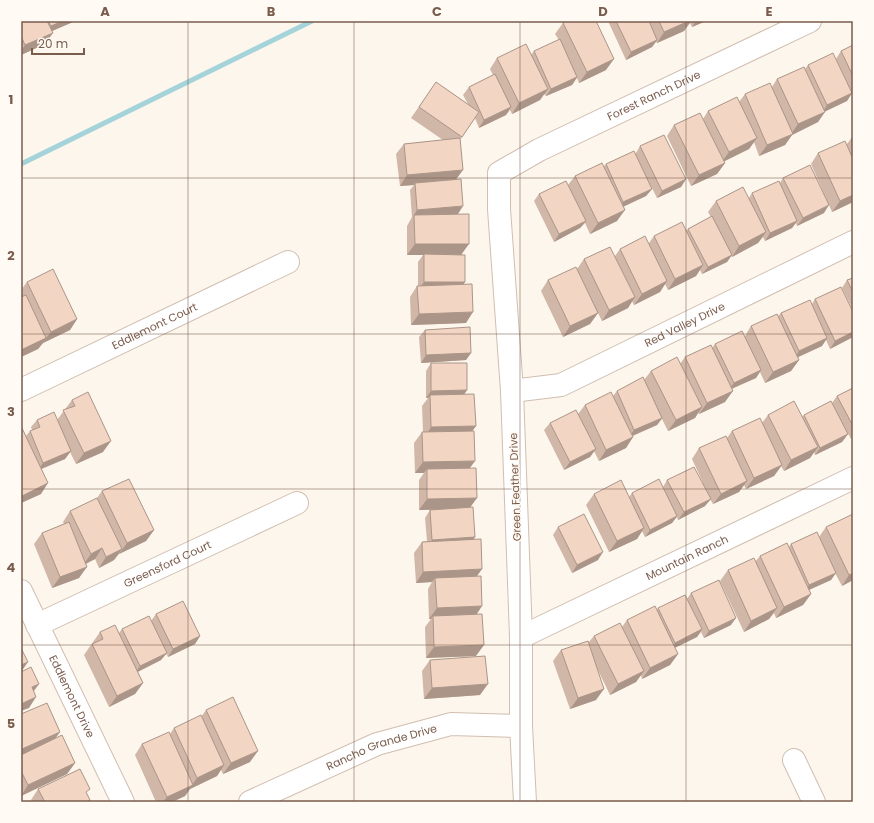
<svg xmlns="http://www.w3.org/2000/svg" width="874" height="823" viewBox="0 0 874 823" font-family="Poppins,sans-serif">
  <rect width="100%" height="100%" fill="#fdf6ec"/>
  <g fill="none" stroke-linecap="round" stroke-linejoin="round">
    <path stroke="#a5d3da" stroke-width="5" d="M21 164 312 21"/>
    <defs>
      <g id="minor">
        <path id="s1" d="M21 390 288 262"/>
        <path id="s2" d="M512 391 561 385 853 242"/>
        <path id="s3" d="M21 591 123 802"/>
        <path id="s4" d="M37 625 297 503"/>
        <path id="s5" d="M521 637 853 478"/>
        <path d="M794 760 814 802"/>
        <path id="s6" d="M250 802 377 744 451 724 521 726"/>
        <path id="s7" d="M525 802 521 726V637L512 391 499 209V173L539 150 810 21"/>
      </g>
    </defs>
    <use href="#minor" stroke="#d1beb0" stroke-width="24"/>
    <use href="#minor" stroke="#fff" stroke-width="22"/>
  </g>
  <path fill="#d1b7a8" d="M21 21H74L73 22 52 31 45 44 21 55Z
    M608 21H706L692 27 690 23 684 31 657 43 656 42 652 47 626 60Z
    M563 23 606 70 579 83 577 78 572 85 546 96 544 94 540 100 512 114 510 110 506 115 479 128 475 118 460 140 456 179 458 214 451 215 462 255 465 282 463 284 466 323 411 325 410 297 417 286H418V262L423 255H407V226L412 217 410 190 414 185 400 186 396 154 404 144 443 140 411 118 436 82 468 104 463 95 469 87 493 75 490 69 497 58 531 55 534 51 559 40 555 34Z
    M853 45V90L851 91 836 59 841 51Z
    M808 65 852 93 847 101 825 111 818 122 792 135 785 145 759 156 754 142 749 149 724 161 725 163 717 174 691 186 667 136 674 125 703 119 708 111 739 102 745 94 772 87 777 79 805 69Z
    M853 138V202L832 212 811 164 818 153 846 145 851 139Z
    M640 146 686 179 681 187 657 198 647 178 652 189 646 196 623 207 617 221 590 234 585 223 580 228 554 242 534 201 539 194 568 185 575 176 604 166 606 164 636 153Z
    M783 178 824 213 797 226 796 223 792 228 765 241 763 237 758 243 732 257 731 256 727 262 702 274 700 270 696 276 668 290 665 284 660 292 634 305 632 301 628 308 602 321 598 313 590 324 563 337 541 291 548 280 577 269 584 259 615 256 620 249 649 243 654 236 686 231 688 229 711 217 708 212 716 201 749 198 752 193 780 183Z
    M853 278V310L842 288 847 280Z
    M27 282 77 319 70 330 43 343 38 349 21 357V290Z
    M815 299 853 312V337L830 349 826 340 822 346 798 357 799 360 791 371 765 383 760 372 756 378 732 389 725 402 699 414 698 412 695 418 668 431 662 419 657 425 633 436V437L626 448 599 461 594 451 590 457 564 470 544 430 550 423 578 414 585 405 613 396 617 391 644 380 651 371 680 364 685 357 712 348 715 344 745 336 751 326 778 316 781 313 812 304Z
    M425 330 471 353 466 360 421 363 419 337Z
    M431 363 467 390 464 394 476 426 472 431 470 469V507L475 537 474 539 482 569 477 576 476 615V656L426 658 425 627 431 619H429L428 589 432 582 416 583 414 553 422 542 427 541 425 518 430 510 443 509 419 510V480L424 473H415L414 443 422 432H423L422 406 428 398H426V371Z
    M853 388V438L851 439 840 419 848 434 842 442 815 455 814 452 810 458 784 471 781 466 774 476 746 489 744 485 739 492 713 504 710 499 705 506 678 520 677 517 672 523 645 537 642 531 637 539 609 552 586 505 594 494 629 497 632 493 663 487 667 480 703 483 692 459 699 448 727 438 732 431 762 423 768 415 802 417 804 415 832 403 837 396Z
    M72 400 103 452 76 464 70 452 65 459 42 469 41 494 21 503V426L26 436 30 431 32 430 31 427 37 420H57Z
    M102 491 154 530 146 541 119 554 114 560 99 568 95 559 86 564 79 578 52 588 34 544 42 533 64 524 63 522 70 511 97 498Z
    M558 527 598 560 572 573 553 535Z
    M826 527 853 580 842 586 835 573 831 580 809 590 811 594 803 605 776 618 774 613 769 619 744 632 720 581 728 570 755 562 760 556 789 547 791 544 819 537Z
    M691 593 731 625 704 638 701 632 697 637 675 648 678 654 670 665 642 679 641 675 636 682 610 695 597 668 596 700 570 709 553 661 561 650 588 643 594 636 622 627 627 620 657 610 658 608 687 599Z
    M156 614 200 636 195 644 168 657 166 653 161 660 138 672 143 683 135 694 109 707 84 655 100 632 119 633 122 629 151 621Z
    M430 660 480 695 424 699 422 671Z
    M206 710 250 762 223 774 221 770 217 776 190 789 185 796 172 802H156L135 755 142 744 170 734 174 728 201 717Z
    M21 714 56 738 75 763 67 774 21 796Z
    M38 789 87 794 90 800 89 802H32L31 800Z"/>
  <path fill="#aa9588" d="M63 21H74L73 22 45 34 51 26Z
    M689 21H691L684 31 657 43 664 32Z
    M696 21H706L692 27Z
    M53 33 45 44 21 55V51L25 45Z
    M657 40 652 47 626 60 631 52Z
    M614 59 606 70 579 83 587 72Z
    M577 77 572 85 546 96 551 89Z
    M548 89 540 100 512 114 519 103Z
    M852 93 847 101 822 113 827 105Z
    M511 107 506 115 479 128 484 120Z
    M825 112 818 122 792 135 785 145 759 156 767 145 791 134 798 124Z
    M757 138 749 149 721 163 729 152Z
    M725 163 717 174 691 186 699 175Z
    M463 170 455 181 415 183 414 185 400 186 407 175Z
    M686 179 681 187 657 198 662 191Z
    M652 189 646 196 618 209 623 202Z
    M853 195V202L832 212 840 201Z
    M829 205 824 213 797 226 803 218Z
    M463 206 458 214 414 218V215L417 210Z
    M625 210 617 221 590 234 598 223Z
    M586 221 580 228 554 242 559 234Z
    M797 221 792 228 765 241 770 233Z
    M766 232 758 243 732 257 739 246Z
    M415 244H469L461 255H407Z
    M732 255 727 262 702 274 708 267Z
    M703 265 696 276 668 290 675 279Z
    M667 281 660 292 634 305 642 294Z
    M424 282H465L460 290H418Z
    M635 297 628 308 602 321 609 310Z
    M473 312 466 323 411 325 419 314Z
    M598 313 590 324 563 337 570 326Z
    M77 319 70 330 43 343 38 349 21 357V350L46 338 51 332Z
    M853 332V337L830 349 835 341Z
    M827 338 822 346 794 359 799 351Z
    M471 353 466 360 421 363 426 355Z
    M799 360 791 371 765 383 773 372Z
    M761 370 756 378 728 390 734 383Z
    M467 390 462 398 430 395 428 398H426L431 391Z
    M733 391 725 402 699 414 707 403Z
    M702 407 695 418 668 431 676 420Z
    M662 418 657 425 629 437 634 430Z
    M476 426 468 437 424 438 431 427Z
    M848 434 842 442 815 455 820 448Z
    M633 437 626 448 599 461 606 450Z
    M111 441 103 452 76 464 84 453Z
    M818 447 810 458 784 471 791 460Z
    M596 449 590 457 564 470 570 462Z
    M71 451 65 459 38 470 43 463Z
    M475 461 467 472 427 469 424 473H415L423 462Z
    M782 465 774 476 746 489 754 478Z
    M747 481 739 492 713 504 721 494Z
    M48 483 41 494 21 503V497L22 496Z
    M477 498 469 509 419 510 427 499Z
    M711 499 705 506 678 520 684 512Z
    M677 516 672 523 645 537 650 530Z
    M644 528 637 539 609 552 617 541Z
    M154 530 146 541 119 554 127 543Z
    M475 537 470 545 427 548 432 540Z
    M102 548 95 559 83 565 91 554Z
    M122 549 114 560 99 568 106 557Z
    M603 552 598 560 572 573 577 565Z
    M87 567 79 578 52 588 60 577Z
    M482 569 474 580 435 578 432 582 416 583 423 572Z
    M836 573 831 580 804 592 809 585Z
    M853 573V580L842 586 849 575Z
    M811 594 803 605 776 618 784 607Z
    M482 606 475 617 433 616 431 619H429L437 608Z
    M777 608 769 619 744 632 751 621Z
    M736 618 731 625 704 638 709 631Z
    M702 629 697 637 670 650 675 643Z
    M200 636 195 644 168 657 173 649Z
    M484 645 476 656 426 658 434 647Z
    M167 653 161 660 135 673 140 666Z
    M678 654 670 665 642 679 650 668Z
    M28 662 21 672V665Z
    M644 671 636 682 610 695 618 684Z
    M143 683 135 694 109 707 117 696Z
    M39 684 31 695 32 687Z
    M488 684 480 695 424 699 432 688Z
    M604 689 596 700 570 709 578 698Z
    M36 697 29 708 21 711V704Z
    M60 732 52 743 21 757V750L22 749Z
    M258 751 250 762 223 774 231 763Z
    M75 763 67 774 21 796 28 785Z
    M224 765 217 776 190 789 185 796 172 802H163L167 797 192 785 197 778Z"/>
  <path fill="#f3d5c3" stroke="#aa9588" d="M21 21H47L53 33 25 45 21 36Z
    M48 21H63L51 26Z
    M566 21H596L614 59 587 72 563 23Z
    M616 21H649L657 40 631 52Z
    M659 21H689L664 32Z
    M560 39 577 77 551 89 534 51Z
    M526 44 548 89 519 103 497 58Z
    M853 45V76L841 51Z
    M833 53 852 93 827 105 808 65Z
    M804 67 825 112 798 124 777 79Z
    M495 74 511 107 484 120 469 87Z
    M436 82 479 112 462 137 419 107Z
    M770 83 793 134 767 145 745 94Z
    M737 97 757 138 729 152 708 111Z
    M700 113 725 163 699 175 674 125Z
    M664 135 686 179 662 191 640 146Z
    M460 138 463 170 407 175 404 144Z
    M853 138V144L851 139Z
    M845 141 853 159V195L840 201 818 153Z
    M634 151 652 189 623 202 606 164Z
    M602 163 625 210 598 223 575 176Z
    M810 165 829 205 803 218 783 178Z
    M461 179 463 206 417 210 415 183Z
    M566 181 586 221 559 234 539 194Z
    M779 181 797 221 770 233 752 193Z
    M743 187 766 232 739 246 716 201Z
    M469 214V244H415L414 215Z
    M712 216 732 255 708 267 688 229Z
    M682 222 703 265 675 279 654 236Z
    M645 236 667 281 642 294 620 249Z
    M610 247 635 297 609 310 584 259Z
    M424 254 465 255V282H424Z
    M576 267 598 313 570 326 548 280Z
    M53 269 77 319 51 332 27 282Z
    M853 278V292L847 280Z
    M472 284 473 312 419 314 417 286Z
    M841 287 853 312V332L835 341 815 299Z
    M26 295 46 338 21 350V297Z
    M810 300 827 338 799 351 781 313Z
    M777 314 799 360 773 372 751 326Z
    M470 327 471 353 426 355 425 330Z
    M742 331 761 370 734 383 715 344Z
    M711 345 733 391 707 403 685 357Z
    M677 357 702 407 676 420 651 371Z
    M431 363H467V390L431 391Z
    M643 377 662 418 634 430 617 391Z
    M853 388V426L837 396Z
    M88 392 111 441 84 453 63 410 75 406 72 400Z
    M611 392 633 437 606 450 585 405Z
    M474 394 476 426 431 427 430 395Z
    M794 401 818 447 791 460 768 415Z
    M831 401 848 434 820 448 804 415Z
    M576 410 596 449 570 462 550 423Z
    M54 412 71 451 43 463 30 431 40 427 37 420Z
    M760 418 782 465 754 478 732 431Z
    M21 426 48 483 22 496 21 494Z
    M474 431 475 461 423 462 422 432Z
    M726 436 747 481 721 494 699 448Z
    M694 467 711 499 684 512 667 480Z
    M476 468 477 498 427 499V469Z
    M129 479 154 530 127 543 102 491Z
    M659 479 677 516 650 530 632 493Z
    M621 480 644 528 617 541 594 494Z
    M97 498 122 549 106 557 102 548 91 554 70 511Z
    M473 507 475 537 432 540 430 510Z
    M584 514 603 552 577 565 558 527Z
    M853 514V573L849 575 826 527Z
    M69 522 87 567 60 577 42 533Z
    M817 532 836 573 809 585 791 544Z
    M481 539 482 569 423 572 422 542Z
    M787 543 811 594 784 607 760 556Z
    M754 558 777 608 751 621 728 570Z
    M481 576 482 606 437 608 435 578Z
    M719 580 736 618 709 631 691 593Z
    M685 595 702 629 675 643 658 608Z
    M183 601 200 636 173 649 156 614Z
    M655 606 678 654 650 668 627 620Z
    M482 614 484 645 434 647 433 616Z
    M149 616 167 653 140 666 122 629Z
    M620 623 644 671 618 684 594 636Z
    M115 625 143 683 117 696 92 644 103 639 100 632Z
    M588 641 604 689 578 698 561 650Z
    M21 648 28 662 21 665Z
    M485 656 488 684 432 688 430 660Z
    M31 667 39 684 32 687 36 697 21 704V672Z
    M233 697 258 751 231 763 206 710Z
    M47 703 60 732 22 749 21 748V714Z
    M201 715 224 765 197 778 174 728Z
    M169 732 193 785 167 797 142 744Z
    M62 735 75 763 28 785 21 771V755Z
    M80 769 90 789 86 792 90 800 86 802H45L38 789Z"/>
  <path fill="none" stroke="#7a5c4d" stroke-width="1" stroke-opacity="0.55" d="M188 21V802M354 21V802M520 21V802M686 21V802M21 178H853M21 334H853M21 489H853M21 645H853"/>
  <g text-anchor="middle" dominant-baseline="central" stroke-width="3" stroke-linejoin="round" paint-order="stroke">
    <g font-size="11" fill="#7a5c4d" stroke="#fffaf3">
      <text stroke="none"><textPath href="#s7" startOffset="803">Forest Ranch Drive</textPath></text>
      <text stroke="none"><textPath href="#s2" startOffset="187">Red Valley Drive</textPath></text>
      <text stroke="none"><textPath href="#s1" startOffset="148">Eddlemont Court</textPath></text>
      <text transform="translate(515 487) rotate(-92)">Green Feather Drive</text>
      <text stroke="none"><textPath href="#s5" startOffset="184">Mountain Ranch</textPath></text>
      <text stroke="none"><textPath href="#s4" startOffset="144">Greensford Court</textPath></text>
      <text stroke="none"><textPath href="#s3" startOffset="117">Eddlemont Drive</textPath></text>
      <text stroke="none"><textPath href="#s6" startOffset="143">Rancho Grande Drive</textPath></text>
    </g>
  </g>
  <rect width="874" height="823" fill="none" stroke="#fffaf3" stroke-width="44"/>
  <path d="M32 48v6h52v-6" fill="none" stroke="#7a5c4d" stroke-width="2"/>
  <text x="38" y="48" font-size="12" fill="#7a5c4d" stroke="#fffaf3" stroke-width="3" paint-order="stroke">20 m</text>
  <rect x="22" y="22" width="830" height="779" fill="none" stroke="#7a5c4d" stroke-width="1.5"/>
  <g font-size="13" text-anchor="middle" font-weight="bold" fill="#7a5c4d">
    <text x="105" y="16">A</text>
    <text x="271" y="16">B</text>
    <text x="437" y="16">C</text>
    <text x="603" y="16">D</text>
    <text x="769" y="16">E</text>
    <text x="11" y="104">1</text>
    <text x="11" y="260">2</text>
    <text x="11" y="416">3</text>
    <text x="11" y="572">4</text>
    <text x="11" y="728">5</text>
  </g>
</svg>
